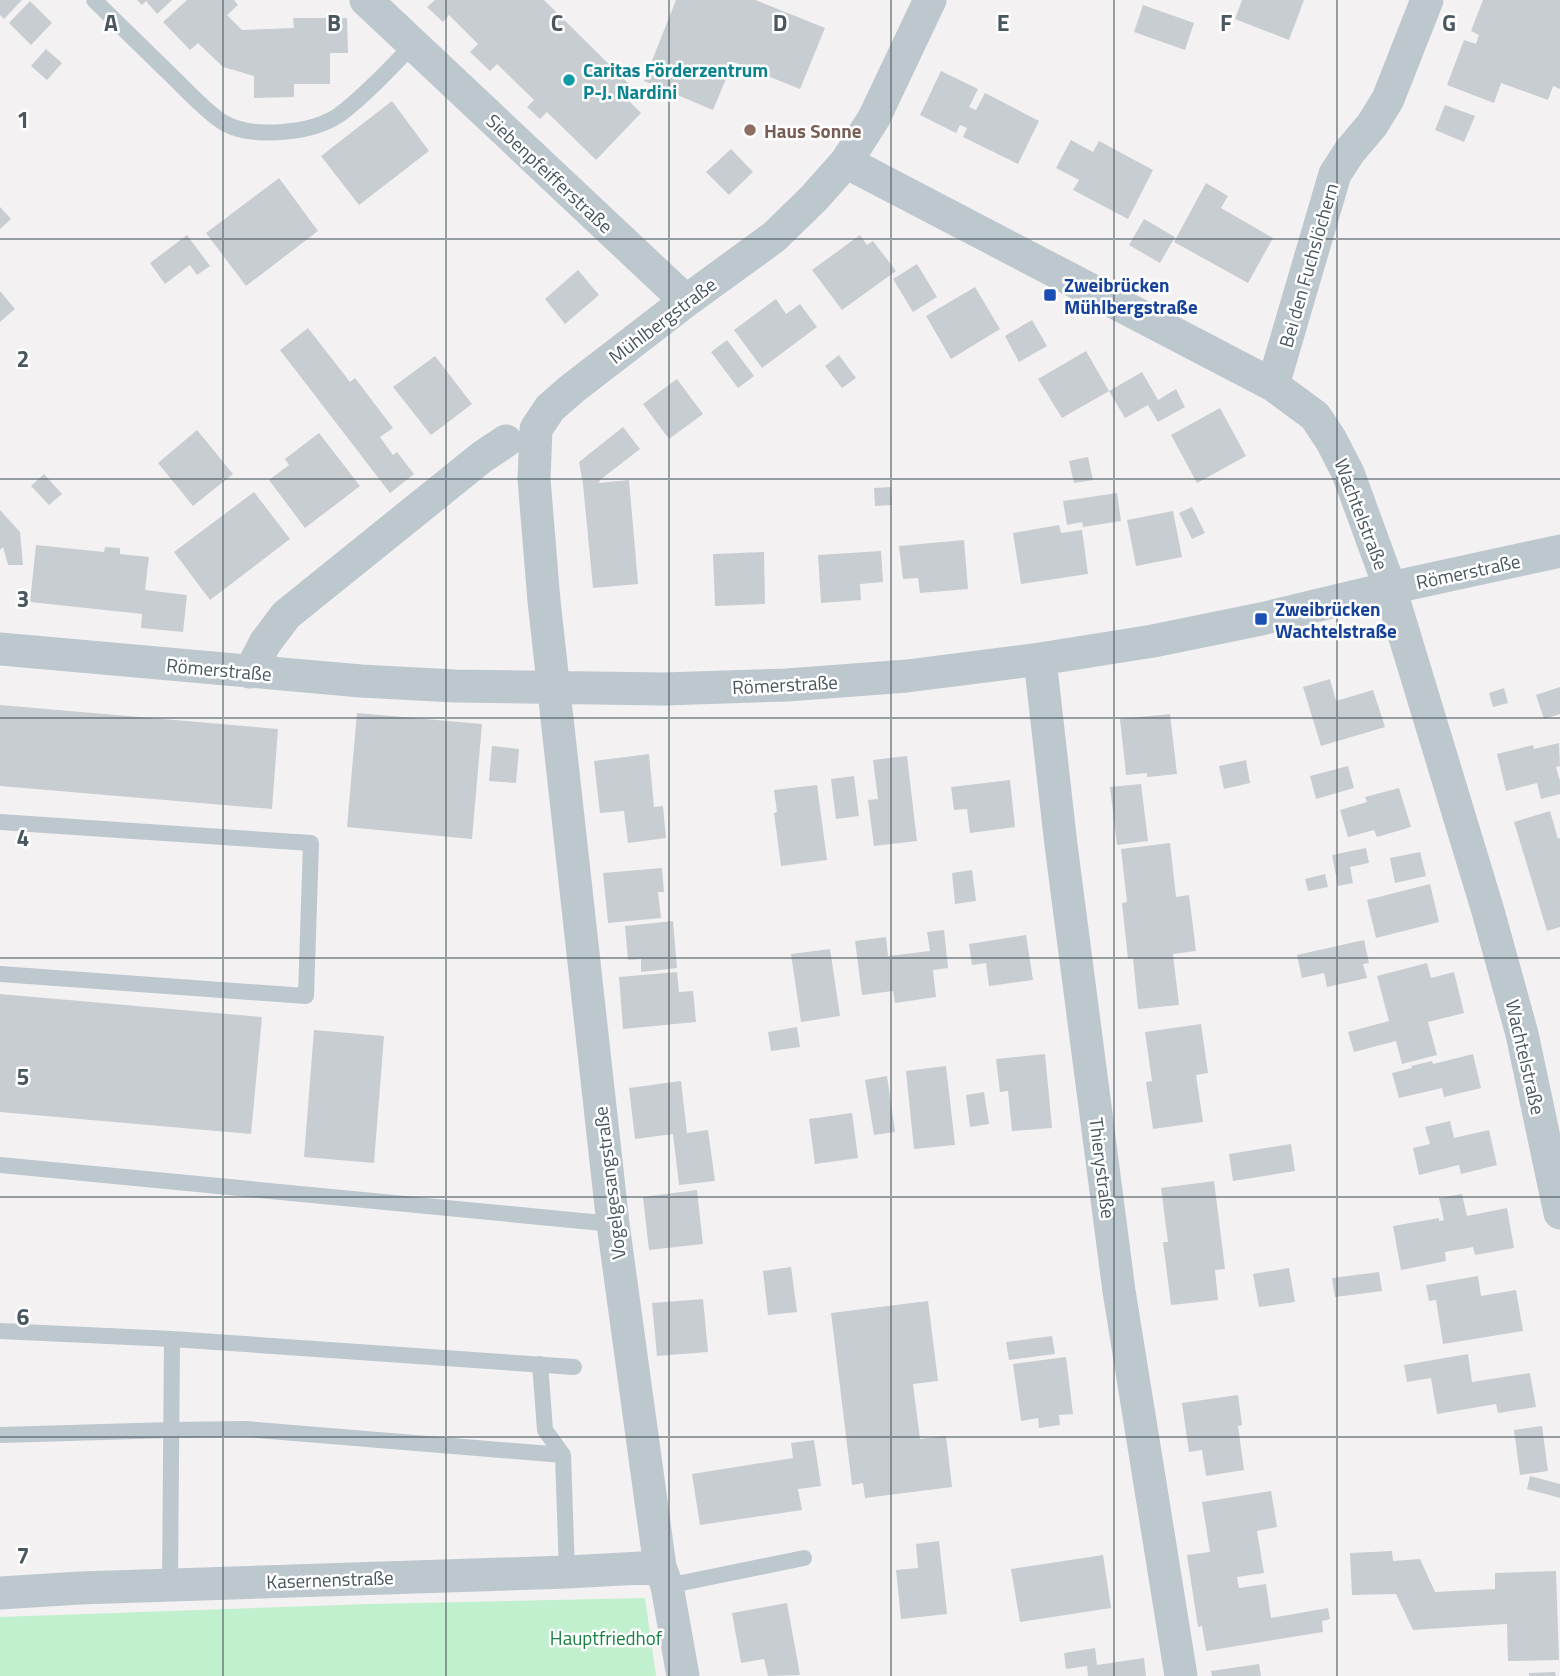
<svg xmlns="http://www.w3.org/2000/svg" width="1560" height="1676" viewBox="0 0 1560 1676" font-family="'Titillium Web',sans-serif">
  <rect width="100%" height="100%" fill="#f4f1f2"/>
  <path fill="#c1f0ce" d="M645 1598 656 1676H0V1617L369 1604Z"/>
  <path fill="#c8cdd1" d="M0 0H22L4 19 0 15Z
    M137 0H172L157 14 146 1 142 5Z
    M187 0H234L238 5 227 15 242 30 294 28 293 18H347L348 53H330V84H294V97L254 98V76L223 67 198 43 190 50 163 22Z
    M435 0H544L633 88 624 96 641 113 596 160 547 112 540 119 527 107 534 100 497 64 490 71 470 52 478 44 449 15 443 22 427 7Z
    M676 0H755L825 28 800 89 733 62 713 110 644 81Z
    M1242 0H1304L1289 40 1235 19Z
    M1483 0H1560V89L1553 86 1548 100 1501 83 1494 103 1447 85 1464 40 1476 44 1479 35 1471 31Z
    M30 1 52 23 31 45 9 23Z
    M1143 5 1194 23 1185 50 1134 32Z
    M46 49 62 63 47 80 31 66Z
    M941 71 978 89 969 107 976 110 985 93 1039 121 1018 164 963 137 967 128 960 125 956 133 920 115Z
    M392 101 429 151 359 205 321 156Z
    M1445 105 1475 116 1464 142 1435 130Z
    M1071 140 1093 152 1099 141 1153 170 1128 219 1073 190 1079 180 1056 168Z
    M731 149 753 172 729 195 706 172Z
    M279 178 318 231 246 286 206 233Z
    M1206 183 1228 196 1221 208 1273 238 1248 283 1174 242Z
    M0 207 11 219 0 229Z
    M1144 219 1175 237 1160 263 1129 245Z
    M187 235 210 266 197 275 190 265 165 284 150 263Z
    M860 235 867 245 873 241 896 271 842 310 812 270Z
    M917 264 937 297 913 312 893 279Z
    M578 270 599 295 565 324 545 299Z
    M975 287 1000 329 951 359 926 316Z
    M0 291 15 309 0 322Z
    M776 299 786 314 800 304 817 327 762 368 734 330Z
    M1032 320 1047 346 1019 362 1005 336Z
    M308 328 350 382 355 378 393 428 380 437 393 455 397 452 414 474 390 493 280 350Z
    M727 340 754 376 738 388 711 352Z
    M1086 351 1109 391 1062 418 1038 379Z
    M839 355 856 378 842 388 825 366Z
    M435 356 472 404 431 435 393 387Z
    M1142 372 1158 400 1176 389 1185 407 1158 422 1148 405 1125 418 1109 391Z
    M677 379 703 414 669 439 643 404Z
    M1220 408 1246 456 1197 483 1171 435Z
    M623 427 640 449 600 480 599 483 629 480 638 584 593 588 583 484 579 462Z
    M197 430 233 474 193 506 158 463Z
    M319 433 360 486 305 528 269 480 289 465 285 459Z
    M1088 457 1093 480 1074 483 1069 461Z
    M44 474 62 494 49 505 31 486Z
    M891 487 892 505 875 506 874 488Z
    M254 492 290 539 210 600 174 552Z
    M1117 493 1121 521 1083 527 1082 522 1067 525 1063 501Z
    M1192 507 1205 533 1192 539 1179 513Z
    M0 510 20 532 23 565H8L3 547 0 550Z
    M1173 511 1182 557 1136 566 1127 520Z
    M1059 525 1061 533 1082 530 1088 574 1021 584 1013 533Z
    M964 540 968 589 920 593 918 578 903 579 899 546Z
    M36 545 104 552 105 547 120 548V554L149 557 145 590 187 595 183 632 141 628 142 614 30 602Z
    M881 551 883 582 860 584 861 600 821 603 818 555Z
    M764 552 765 604 715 606 713 554Z
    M1330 679 1336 701 1373 690 1385 727 1321 746 1303 687Z
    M1560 687V714L1544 719 1536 695Z
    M1504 688 1508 703 1493 707 1489 693Z
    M0 705 278 729 272 809 0 786Z
    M357 713 482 724 472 839 347 827Z
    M1170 714 1177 774 1147 777V773L1126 775 1120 719Z
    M1559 743 1560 766 1556 767 1560 781V794L1541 799 1537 783 1506 791 1497 754 1533 745 1534 749Z
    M492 746 519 749 516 783 489 781Z
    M649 754 654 807 663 806 666 838 628 843 624 811 600 813 594 761Z
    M907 756 917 841 874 846 868 800 878 799 873 760Z
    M1246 760 1250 783 1224 789 1219 766Z
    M1348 766 1354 788 1316 799 1310 776Z
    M854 776 859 816 836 819 831 779Z
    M1010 780 1015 827 970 833 967 809 954 810 951 787Z
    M1141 784 1148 841 1117 845 1110 787Z
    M817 785 827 860 781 866 774 813 777 812 774 790Z
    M1399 788 1411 827 1377 837 1374 830 1348 837 1340 810 1367 802 1365 797Z
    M1550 811 1558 839 1560 838V927L1547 931 1514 822Z
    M1170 843 1176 897 1189 895 1196 951 1173 954 1179 1005 1138 1009 1133 958 1128 959 1122 903 1127 902 1121 849Z
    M1366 848 1369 863 1350 867 1353 883 1338 886 1332 855Z
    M1420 852 1426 876 1395 883 1390 858Z
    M662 868 664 892H658L661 918 608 923 603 873Z
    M972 870 976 901 955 904 952 873Z
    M1325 874 1328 887 1308 891 1305 879Z
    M1430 884 1439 922 1376 938 1367 900Z
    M673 921 677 968 641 972V959L628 960 625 926Z
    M944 930 948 968 933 970 936 997 895 1003 893 991 862 995 855 941 886 937 888 956 930 951 927 932Z
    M1026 935 1033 980 989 986 986 963 972 965 969 944Z
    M1364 940 1369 963 1363 964 1367 978 1327 987 1324 973 1302 978 1297 955Z
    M830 949 840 1016 801 1022 791 954Z
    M1427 963 1431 978 1454 972 1464 1013 1428 1022 1437 1055 1402 1064 1396 1041 1354 1052 1348 1032 1389 1021 1377 976Z
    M677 972 679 992 693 991 696 1022 623 1029 619 977Z
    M0 994 262 1017 251 1134 0 1112Z
    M1201 1024 1208 1073 1196 1075 1203 1122 1153 1129 1146 1082 1152 1081 1145 1032Z
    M797 1027 800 1047 771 1051 768 1032Z
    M314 1030 384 1036 374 1163 304 1157Z
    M1045 1054 1052 1128 1012 1131 1008 1091 1000 1092 996 1059Z
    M1473 1054 1481 1088 1444 1097 1442 1088 1399 1098 1392 1073 1412 1068 1411 1066 1432 1061 1433 1064Z
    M946 1066 955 1145 914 1149 906 1071Z
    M887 1076 895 1132 874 1135 865 1080Z
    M681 1081 687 1133 708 1130 715 1181 679 1185 673 1134 635 1139 629 1088Z
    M984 1092 989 1124 970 1127 966 1095Z
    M852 1113 858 1158 815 1164 809 1119Z
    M1450 1121 1454 1138 1489 1130 1497 1165 1461 1174 1459 1165 1419 1175 1413 1148 1430 1144 1425 1127Z
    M1291 1144 1295 1171 1233 1181 1229 1154Z
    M1214 1181 1225 1269 1215 1270 1218 1300 1171 1305 1163 1242H1168L1161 1188Z
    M697 1190 703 1244 649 1250 643 1197Z
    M1462 1194 1467 1216 1507 1208 1514 1248 1475 1255 1473 1247 1445 1252 1446 1261 1401 1270 1393 1226 1439 1218V1221L1444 1220 1439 1198Z
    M791 1267 797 1312 768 1315 763 1271Z
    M1289 1268 1295 1302 1259 1307 1253 1274Z
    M1379 1272 1382 1291 1335 1297 1332 1278Z
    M1478 1276 1481 1296 1516 1290 1523 1331 1443 1344 1436 1300 1429 1301 1426 1285Z
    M703 1299 708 1352 657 1356 652 1303Z
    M928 1301 938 1381 913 1384 920 1439 946 1436 952 1487 865 1498 863 1483 852 1485 831 1313Z
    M1052 1336 1055 1354 1009 1360 1006 1342Z
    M1468 1354 1472 1382 1530 1373 1536 1407 1498 1413 1496 1404 1437 1414 1431 1378 1407 1382 1404 1365Z
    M1066 1357 1073 1414 1059 1415 1060 1425 1039 1428 1038 1418 1021 1421 1013 1364Z
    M1238 1395 1242 1425 1238 1426 1244 1470 1206 1476 1202 1450 1189 1452 1182 1403Z
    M1542 1426 1548 1471 1520 1475 1514 1430Z
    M814 1440 821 1486 798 1489 802 1510 700 1525 692 1474 793 1458 791 1443Z
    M1530 1476 1560 1484V1498L1527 1489Z
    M1271 1491 1277 1527 1257 1531 1264 1573 1237 1577 1239 1588 1266 1584 1271 1618 1328 1608 1330 1619 1322 1621 1323 1632 1206 1651 1202 1626 1198 1627 1187 1555 1210 1552 1202 1502Z
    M939 1541 947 1614 901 1619 896 1570 918 1568 916 1544Z
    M1392 1551 1393 1561 1420 1559 1435 1592 1495 1589V1573L1556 1571 1559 1660 1508 1661 1507 1624 1413 1630 1396 1594 1352 1595 1350 1553Z
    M1103 1555 1111 1608 1020 1622 1011 1569Z
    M787 1603 800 1675 768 1676 764 1659 741 1663 732 1613Z
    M1095 1648 1097 1665 1144 1658 1146 1676H1088L1087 1666 1066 1669 1064 1653Z
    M1259 1664 1261 1676H1212L1211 1671Z
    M1555 1672 1556 1676H1529V1673Z"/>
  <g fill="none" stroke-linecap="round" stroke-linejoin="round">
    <path stroke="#bdc7ce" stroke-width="16" d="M94 0C122 27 150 55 178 82 190 94 212 117 226 124 255 139 313 133 339 115 366 95 389 69 413 45
      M0 822 311 843 306 996 0 974
      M0 1165 613 1224
      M0 1331 172 1339 574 1367
      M540 1364 545 1430 563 1455
      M0 1435 171 1430 246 1429 563 1455 567 1572
      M170 1585 172 1339
      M667 1586 804 1558"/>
    <path stroke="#bdc7ce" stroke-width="33" d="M366 0 686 301
      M846 162 1273 385 1315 416 1331 440 1348 473 1390 588 1488 911 1522 1034 1560 1213
      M1273 385 1335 174 1350 151 1372 125 1388 99 1427 0
      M0 649 361 681 455 686 664 689 787 685 907 676 1040 659 1153 641 1261 619 1390 588 1560 551
      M1040 659 1061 845 1119 1291 1181 1676
      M250 672 265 643 286 615 482 457 506 441
      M0 1593 80 1588 567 1572 660 1567
      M683 1676 667 1586 660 1567 613 1224 544 601 534 479 536 429 550 408 573 388 686 301 774 237 814 198 846 162 874 118 930 0"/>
  </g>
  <path fill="none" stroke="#49575f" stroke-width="2" stroke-opacity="0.55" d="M223 0V1676M446 0V1676M669 0V1676M891 0V1676M1114 0V1676M1337 0V1676M0 239H1560M0 479H1560M0 718H1560M0 958H1560M0 1197H1560M0 1437H1560"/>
  <circle fill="#0f9aa8" stroke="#fff" stroke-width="2.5" cx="569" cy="80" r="7"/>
  <circle fill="#8d6e63" stroke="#fff" stroke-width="2.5" cx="750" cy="130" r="7"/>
  <g fill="#1a4fb4" stroke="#fff" stroke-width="2.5">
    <rect x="1043" y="288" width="14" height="14" rx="3.5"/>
    <rect x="1254" y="612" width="14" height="14" rx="3.5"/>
  </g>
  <g text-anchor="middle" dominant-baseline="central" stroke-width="5" stroke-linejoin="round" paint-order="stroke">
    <g font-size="19" font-weight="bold" fill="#0d838f" stroke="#fff" text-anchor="start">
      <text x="583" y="69">Caritas Förderzentrum<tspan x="583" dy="22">P-J. Nardini</tspan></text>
    </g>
    <g font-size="19" font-weight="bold" fill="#785e54" stroke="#fff" text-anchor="start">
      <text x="764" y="130">Haus Sonne</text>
    </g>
    <g font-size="19" fill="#49575f" stroke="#fff">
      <text transform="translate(550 173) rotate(43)">Siebenpfeifferstraße</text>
      <text transform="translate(1308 265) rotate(-74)">Bei den Fuchslöchern</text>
      <text transform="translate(662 320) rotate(-37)">Mühlbergstraße</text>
      <text transform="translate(1362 514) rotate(69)">Wachtelstraße</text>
      <text transform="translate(1468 571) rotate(-12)">Römerstraße</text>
      <text transform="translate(219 669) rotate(5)">Römerstraße</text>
      <text transform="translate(785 684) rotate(-3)">Römerstraße</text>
      <text transform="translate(1526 1057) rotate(77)">Wachtelstraße</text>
      <text transform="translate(1103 1168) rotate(83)">Thierystraße</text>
      <text transform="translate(609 1183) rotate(-97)">Vogelgesangstraße</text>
      <text transform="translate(330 1579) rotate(-2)">Kasernenstraße</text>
    </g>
    <g font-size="19" font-weight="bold" fill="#164399" stroke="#fff" text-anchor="start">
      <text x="1064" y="284">Zweibrücken<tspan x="1064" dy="22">Mühlbergstraße</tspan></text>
      <text x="1275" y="608">Zweibrücken<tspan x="1275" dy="22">Wachtelstraße</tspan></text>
    </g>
    <g font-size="19" fill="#188242" stroke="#fff">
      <text x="606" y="1637">Hauptfriedhof</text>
    </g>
  </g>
  <g font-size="23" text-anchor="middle" font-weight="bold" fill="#49575f" stroke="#fff" stroke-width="5" stroke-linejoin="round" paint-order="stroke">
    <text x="111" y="31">A</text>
    <text x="334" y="31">B</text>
    <text x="557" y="31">C</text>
    <text x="780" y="31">D</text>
    <text x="1003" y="31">E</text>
    <text x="1226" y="31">F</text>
    <text x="1449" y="31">G</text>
    <text x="23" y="128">1</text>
    <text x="23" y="367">2</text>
    <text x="23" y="607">3</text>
    <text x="23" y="846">4</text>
    <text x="23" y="1085">5</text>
    <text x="23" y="1325">6</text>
    <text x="23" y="1564">7</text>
  </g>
</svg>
